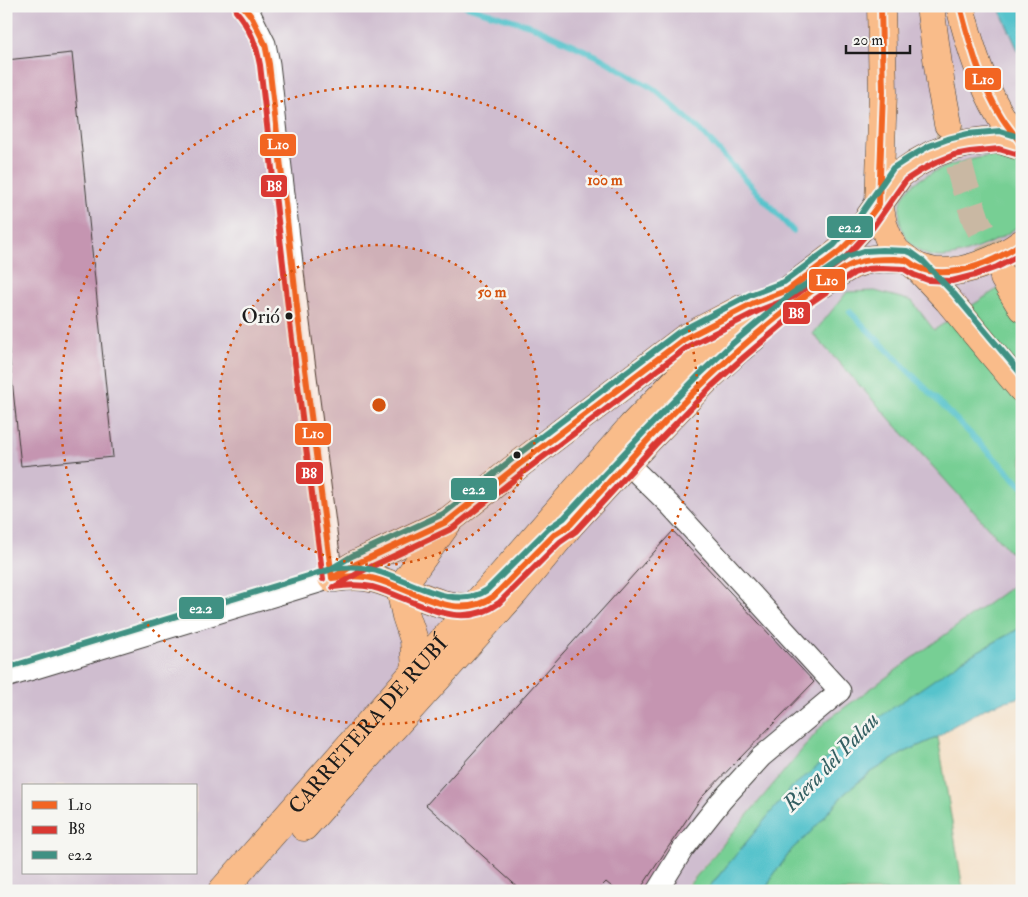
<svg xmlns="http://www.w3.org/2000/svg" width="1028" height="897" viewBox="0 0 1028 897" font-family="'IM FELL Double Pica',serif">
  <rect width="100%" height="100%" fill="#f6f6f2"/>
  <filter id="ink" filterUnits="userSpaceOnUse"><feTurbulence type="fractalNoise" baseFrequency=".02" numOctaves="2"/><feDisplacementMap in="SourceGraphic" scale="10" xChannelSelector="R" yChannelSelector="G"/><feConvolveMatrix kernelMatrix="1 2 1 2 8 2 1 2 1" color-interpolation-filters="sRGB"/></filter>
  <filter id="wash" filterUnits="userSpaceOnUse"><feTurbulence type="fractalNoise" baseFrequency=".0096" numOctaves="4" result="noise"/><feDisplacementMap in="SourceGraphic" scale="20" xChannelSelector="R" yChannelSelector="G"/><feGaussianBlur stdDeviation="1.12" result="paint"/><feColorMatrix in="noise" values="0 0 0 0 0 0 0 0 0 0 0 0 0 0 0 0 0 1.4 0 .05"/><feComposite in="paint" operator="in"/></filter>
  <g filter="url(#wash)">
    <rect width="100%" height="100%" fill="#f4dfc5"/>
    <path fill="#cfbdcf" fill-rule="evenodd" d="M6 6H998L1022 59V273L934 330 912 301 814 334 1022 565V579L826 721 683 891H6ZM24 786H196V873H24Z"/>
    <path fill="#77cf94" stroke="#4a7658" d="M992 156 1009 158 1022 164V223C1008 235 990 244 972 250 960 255 944 259 931 256 903 249 891 214 906 192 921 171 969 158 992 156Z
      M1022 273V565L813 334 847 292 875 291 912 301 934 330Z
      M1022 579V627L964 659 792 787 706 891H684L826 721Z
      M938 737 963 889 950 888 946 891H766L772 877 793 848 819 823 843 795 870 773 903 753Z"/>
    <path fill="#56c3cc" stroke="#397074" d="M998 6H1022V59Z
      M1022 627V697L1002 702 986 708 953 726 938 737 903 753 870 773 856 784 843 795 819 823 806 837 793 848 772 877 766 891H706L792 787 878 718 964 659Z"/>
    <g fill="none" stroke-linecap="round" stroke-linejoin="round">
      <path stroke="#56c3cc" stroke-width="6" d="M466 6 532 26 597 56 654 89 700 130 793 231
        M850 312 1022 486"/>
    </g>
    <g id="blocks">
      <path fill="#c595b1" d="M72 53 113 457 21 466 6 322V60Z
        M673 531 814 682 701 798 639 891H617L606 882 597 891H522L426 805Z"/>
    </g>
  </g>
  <g filter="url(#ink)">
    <use href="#blocks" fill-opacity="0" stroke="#3c3935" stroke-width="1"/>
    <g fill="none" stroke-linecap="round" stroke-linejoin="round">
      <path stroke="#c9b8a3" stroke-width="28" stroke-dasharray="28 14" stroke-linecap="butt" d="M948 124 964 184 976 220 1004 278"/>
      <defs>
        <path id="minor" d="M627 463 670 505 840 691 761 757 721 801 683 849 657 891
          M6 677 332 578 298 315 269 64 265 44 251 16 243 6"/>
        <g id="major">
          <path d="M881 6 883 92 879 204 883 224 890 242 897 252 917 267 948 300 1022 389"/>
          <path d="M930 6 941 87 948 124"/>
          <path d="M960 6C969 43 980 80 999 113 1005 124 1014 134 1022 145"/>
          <path d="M917 267C925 269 932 272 940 272 967 273 1000 259 1022 243"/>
          <path d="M1004 278 1022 308"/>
          <path d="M822 284C835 275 848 265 864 261 877 257 893 259 907 260"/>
          <path d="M332 578 356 564 448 521 521 463 684 339 743 308"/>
          <path d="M336 578C349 576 361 575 375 579 407 587 453 620 486 601"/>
          <path d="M416 670 414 640 406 616 400 589 448 522"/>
          <path d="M304 827 514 593 570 525 649 439 706 380 738 350 755 336"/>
          <path id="s1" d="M222 891 416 670 494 584 632 426 678 379 712 348 840 251 866 222 900 174 915 164 933 154 951 147 969 143 985 141 1000 140 1022 147"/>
        </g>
      </defs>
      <use href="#minor" stroke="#3c3935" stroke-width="23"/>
      <use href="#major" stroke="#3c3935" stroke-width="29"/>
      <use href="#minor" stroke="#fff" stroke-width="21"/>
      <use href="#major" stroke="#f9bc8a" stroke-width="28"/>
      <defs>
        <path id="bus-1" d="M243 6 251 16 265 44 269 64 298 315 332 578
          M960 6C970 44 980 83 1001 116 1007 126 1015 135 1022 145
          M332 578 356 564 448 521 521 463 684 339 754 303 788 290 840 251 856 235 879 204 883 92 881 6
          M332 578C346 576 361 575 375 579 413 589 455 623 493 597L554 535 570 525C632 457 693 387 764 328 779 316 793 304 809 293 821 285 841 268 853 264 867 259 880 259 894 259 898 260 902 259 906 260 909 261 912 264 915 266 919 268 925 270 929 271 959 277 998 260 1022 243"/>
        <path id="bus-2" d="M236 11C250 28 256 44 260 65L289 316 323 579
          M336 586 360 572 453 528 526 470 689 346 758 311 793 297 846 257 873 227 906 180 920 171 937 162 954 155 970 152 999 149 1019 155
          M333 587C346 585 359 584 372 587 414 598 457 634 499 603L560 542 576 531 655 445 712 386 744 357 801 309 854 273 867 269 882 268 904 269 914 275 928 280 952 281 975 275 997 267 1022 254"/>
        <path id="bus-3" d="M322 572 329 570 352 556 443 514 516 456 679 332 750 295 784 282 834 245 859 217 893 168 910 157 929 146 948 139 968 134 1000 131 1022 138
          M6 668 331 569C346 567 362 566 377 571 410 580 454 612 487 590L548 529 564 518 643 433 700 374 732 344 790 295 846 257 864 251 882 250 907 251 912 253 923 261 954 294 1022 375"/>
      </defs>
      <use href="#bus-1" stroke="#f6f6f2" stroke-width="10"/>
      <use href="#bus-2" stroke="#f6f6f2" stroke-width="10"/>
      <use href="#bus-3" stroke="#f6f6f2" stroke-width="10"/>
      <use href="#bus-1" stroke="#f26522" stroke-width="6"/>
      <use href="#bus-2" stroke="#da3832" stroke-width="6"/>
      <use href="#bus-3" stroke="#409183" stroke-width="6"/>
    </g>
  </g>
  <circle cx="379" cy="405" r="160" fill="#d4530e" fill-opacity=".12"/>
  <g fill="none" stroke="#d4530e" stroke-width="2.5" stroke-dasharray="2.5 5">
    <circle cx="379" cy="405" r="160"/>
    <circle cx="379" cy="405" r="319"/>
  </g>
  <g fill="#1c1c1c" stroke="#f6f6f2" stroke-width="2">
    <circle cx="289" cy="316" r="4.5"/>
    <circle cx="517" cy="455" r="4.5"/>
  </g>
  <g text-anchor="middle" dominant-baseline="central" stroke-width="5" stroke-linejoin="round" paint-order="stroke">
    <g font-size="20" fill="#1c1c1c" stroke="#f6f6f2" text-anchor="end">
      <text x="280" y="316">Orió</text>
    </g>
    <g font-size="21" fill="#1c1c1c" stroke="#f6f6f2">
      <text stroke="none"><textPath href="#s1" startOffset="221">CARRETERA DE RUBÍ</textPath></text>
    </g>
    <g font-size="22" font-style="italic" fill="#335f62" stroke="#f6f6f2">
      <text transform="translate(831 762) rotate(-46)">Riera del Palau</text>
    </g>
  </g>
  <circle cx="379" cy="405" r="8" fill="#d4530e" stroke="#f6f6f2" stroke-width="2.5"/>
  <g font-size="15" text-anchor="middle" font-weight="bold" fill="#d4530e" stroke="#f6f6f2" stroke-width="5" stroke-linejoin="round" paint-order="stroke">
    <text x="605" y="185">100 m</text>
    <text x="492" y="297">50 m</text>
  </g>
  <g stroke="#f6f6f2" stroke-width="2">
    <rect x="964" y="67" width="38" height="24" rx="5" fill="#f26522"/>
    <rect x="259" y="133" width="38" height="24" rx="5" fill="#f26522"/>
    <rect x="260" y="174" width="28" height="24" rx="5" fill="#da3832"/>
    <rect x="826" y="215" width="48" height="24" rx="5" fill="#409183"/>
    <rect x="808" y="268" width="38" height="24" rx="5" fill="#f26522"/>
    <rect x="782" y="301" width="29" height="24" rx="5" fill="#da3832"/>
    <rect x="294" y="422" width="38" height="24" rx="5" fill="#f26522"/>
    <rect x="295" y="461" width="29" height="24" rx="5" fill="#da3832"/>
    <rect x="450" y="477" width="48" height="24" rx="5" fill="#409183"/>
    <rect x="178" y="596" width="47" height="24" rx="5" fill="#409183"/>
  </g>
  <g font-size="14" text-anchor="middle" font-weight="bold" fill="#fff">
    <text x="983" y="84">L10</text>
    <text x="278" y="149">L10</text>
    <text x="274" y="191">B8</text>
    <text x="850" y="232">e2.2</text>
    <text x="827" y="285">L10</text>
    <text x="796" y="318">B8</text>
    <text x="313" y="438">L10</text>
    <text x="309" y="478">B8</text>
    <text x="474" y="494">e2.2</text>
    <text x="201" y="613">e2.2</text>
  </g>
  <rect width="1028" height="897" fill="none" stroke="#f6f6f2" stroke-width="25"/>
  <rect x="22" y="784" width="175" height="90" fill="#f6f6f2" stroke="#9f9f9c"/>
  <rect x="32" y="801" width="25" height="8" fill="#f26522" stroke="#9f9f9c"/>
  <text x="68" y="810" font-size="15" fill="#1c1c1c">L10</text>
  <rect x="32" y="826" width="25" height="8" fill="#da3832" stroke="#9f9f9c"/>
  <text x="68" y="834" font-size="15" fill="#1c1c1c">B8</text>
  <rect x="32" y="851" width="25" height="8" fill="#409183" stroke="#9f9f9c"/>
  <text x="68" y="860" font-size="15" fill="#1c1c1c">e2.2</text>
  <path d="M846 45v8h64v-8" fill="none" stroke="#1c1c1c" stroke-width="2.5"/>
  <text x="853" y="45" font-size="15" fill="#1c1c1c" stroke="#f6f6f2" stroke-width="4" paint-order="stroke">20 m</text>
</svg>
